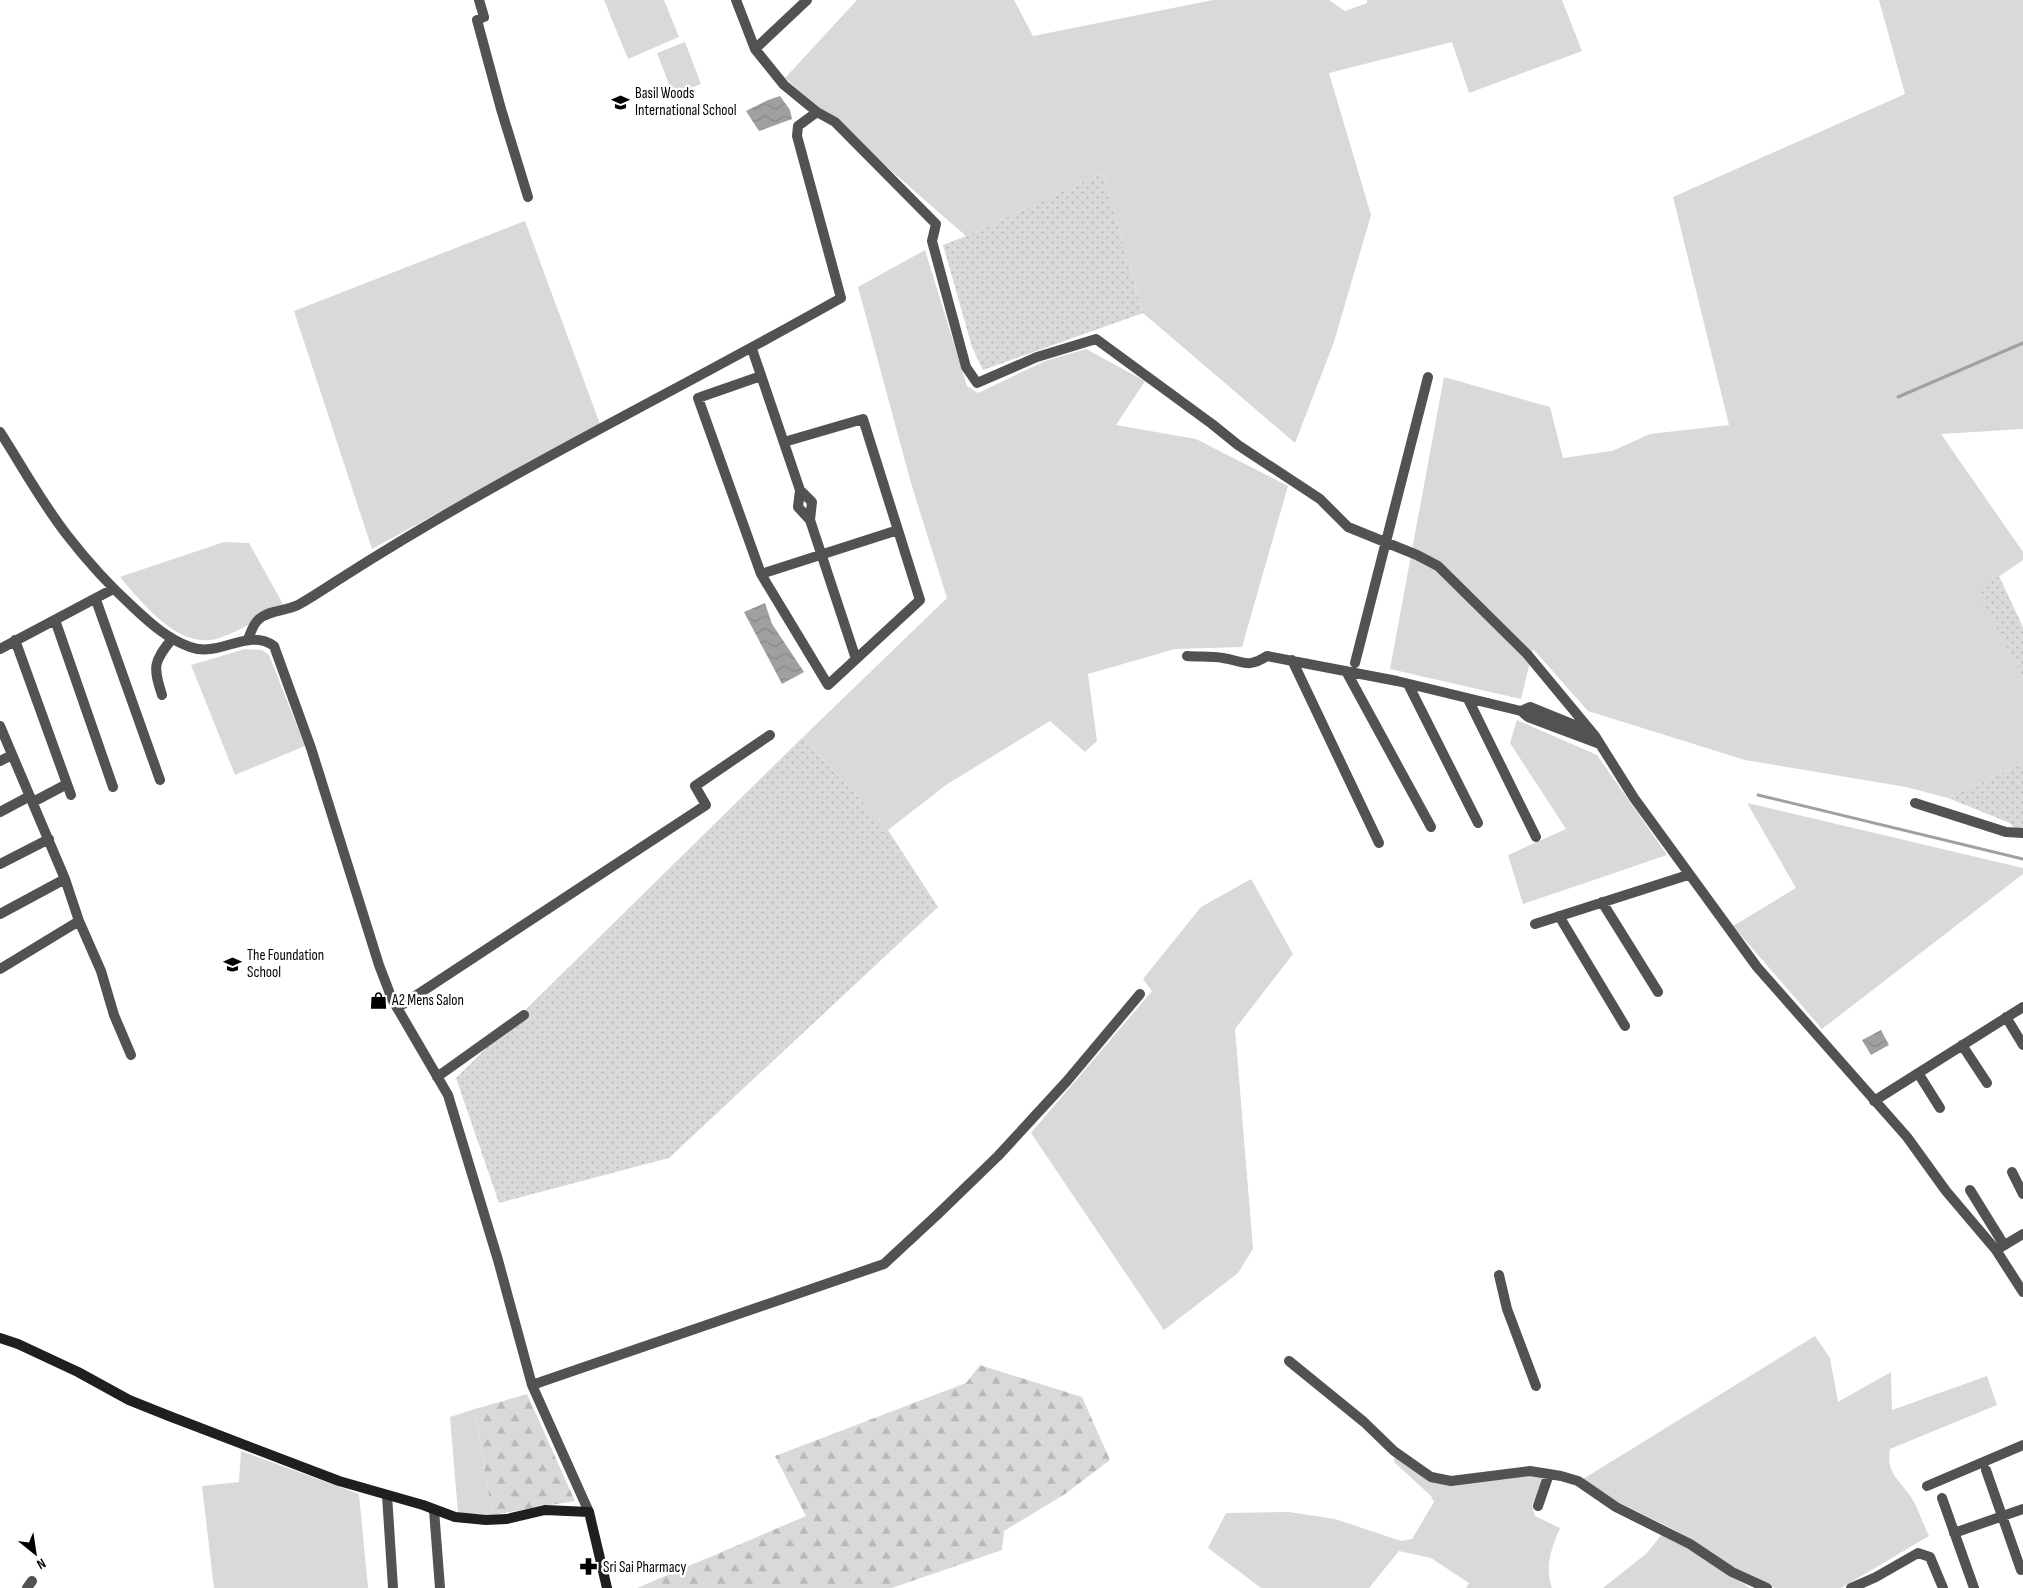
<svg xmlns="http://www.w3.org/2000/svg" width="2023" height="1588" viewBox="0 0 2023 1588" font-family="'Sofia Sans Condensed',sans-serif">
  <defs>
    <pattern id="forest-firs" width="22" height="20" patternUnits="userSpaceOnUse" patternTransform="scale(1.25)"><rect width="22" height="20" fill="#d9d9d9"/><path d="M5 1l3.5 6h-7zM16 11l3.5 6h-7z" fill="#b8b8b8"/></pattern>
    <pattern id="park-dots" width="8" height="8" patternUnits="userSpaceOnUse" patternTransform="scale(1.25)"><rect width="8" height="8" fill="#d9d9d9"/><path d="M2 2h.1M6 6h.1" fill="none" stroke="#b8b8b8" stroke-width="1.8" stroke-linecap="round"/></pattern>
    <pattern id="water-waves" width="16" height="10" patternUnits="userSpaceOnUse" patternTransform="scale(1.25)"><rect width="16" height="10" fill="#a0a0a0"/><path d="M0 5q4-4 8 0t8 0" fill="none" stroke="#888"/></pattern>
  </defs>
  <rect width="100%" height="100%" fill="#fff"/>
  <path fill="#d9d9d9" d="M604 0H664L679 37 628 59Z
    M857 0H1014L1033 36 1213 0H1329L1345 11 1367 3V0H1562L1582 51 1469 93 1452 42 1329 73 1371 215 1334 342 1295 443 1143 313 1103 173 966 236 785 78Z
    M1879 0H2023V429L1941 434 2023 552V560L1978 591 2023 678V763L1948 798 1906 787 1745 760 1588 711 1533 649 1521 699 1390 669 1444 377 1550 407 1563 458 1612 451 1650 434 1729 425 1673 197 1905 94Z
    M685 42 701 84 673 95 657 53Z
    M525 221 600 424 372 549 294 311Z
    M925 250 967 386 978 393 1045 361 1086 349 1145 381 1116 425 1196 439 1288 486 1242 647 1175 649 1088 674 1097 741 1085 752 1050 721 946 785 888 830 803 737 947 598 911 483 858 287Z
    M224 542 249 543 283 604C263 615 243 630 222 637 181 653 144 605 120 577Z
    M245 649 262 650 269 655 305 746 235 775 191 665Z
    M1517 720 1597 755 1667 855 1523 904 1508 855 1566 829 1510 743Z
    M1747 803 2023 868V874L1822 1029 1733 926 1796 888Z
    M1251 879 1293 954 1235 1029 1253 1249 1238 1273 1164 1330 1031 1133 1152 991 1143 979 1201 907Z
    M1815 1336 1830 1358 1838 1402 1891 1372 1892 1410 1987 1376 1997 1405 1890 1449C1886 1473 1898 1478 1911 1497 1918 1508 1923 1524 1929 1536L1841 1588H1775L1731 1568 1696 1542 1669 1527 1618 1502 1583 1479Z
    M475 1409 492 1515 458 1513 450 1417Z
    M241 1451 359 1494 368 1588H214L202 1486 239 1482Z
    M1395 1455 1423 1473 1435 1483 1447 1485 1519 1476H1543V1483L1532 1505 1535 1516 1560 1528C1552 1547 1544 1567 1552 1588H1466L1469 1583 1431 1558 1399 1551 1369 1588H1261L1208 1548 1226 1513 1289 1512 1335 1519 1401 1541 1412 1539 1434 1502 1431 1496 1394 1462Z
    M1662 1534 1678 1541 1750 1588H1603L1647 1553Z"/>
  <path fill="url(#forest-firs)" d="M980 1365 1082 1397 1110 1460 1065 1494 1004 1531 1002 1550 892 1588H637L806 1516 775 1456 966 1383Z
    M527 1394 575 1501 492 1515 475 1409Z"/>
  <path fill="url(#park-dots)" d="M1103 173 1143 313 983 370 972 347 943 245 966 236Z
    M1999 576 2023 627V678L1977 591Z
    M803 737 888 830 938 907 669 1158 499 1203 456 1078Z
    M2023 763V838L2010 823 1948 798Z"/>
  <path fill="url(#water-waves)" d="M780 96 790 110 792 119 759 131 746 111 768 100Z
    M765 603 772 624 804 672 782 684 744 612Z
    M1881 1030 1889 1045 1871 1055 1862 1040Z"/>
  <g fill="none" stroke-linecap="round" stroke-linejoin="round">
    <path stroke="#a0a0a0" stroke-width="3" d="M1898 397 2023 343
      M1758 795 2023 859"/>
    <path stroke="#525252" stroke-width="10" d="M479 0 484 17 477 20 501 109 528 197
      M736 0 755 49 784 85 817 112 835 122 936 224 932 241 966 367 977 383 1037 357 1096 339 1212 424 1238 445 1320 499 1348 527 1417 555 1438 566 1527 654 1595 736 1634 798 1757 967 1907 1137 1946 1191 1996 1250 2023 1292
      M755 49 807 0
      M752 349 800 490 798 507 810 520 856 659
      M761 376 698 398 761 574 828 685 920 600 863 419 784 442
      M0 432C22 466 42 503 67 535 87 561 110 586 134 608 151 624 168 639 190 647 219 658 248 627 274 646L311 748 379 965 392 999 448 1095 498 1260 532 1385 589 1512
      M800 490 812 502 810 520
      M761 574 898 530
      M96 600 160 780
      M55 620 113 787
      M248 639C251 632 253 624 259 619 269 610 286 611 298 605 314 596 330 585 346 575 506 473 677 391 841 298L797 136 798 126 817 112
      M15 640 71 795
      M0 649 113 589
      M1187 656C1199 657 1211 656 1223 658 1243 661 1247 669 1267 656L1397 681 1521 711 1528 717 1600 744
      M1292 660 1379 843
      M1355 663 1428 377
      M1346 671 1431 827
      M1408 684 1478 823
      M162 695C153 667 153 662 172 639
      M1468 699 1536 837
      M1521 711 1530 707 1589 731
      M0 726 65 879 79 921 101 971 114 1015 131 1055
      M0 761 12 755
      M33 802 67 784
      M1915 803 2006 832 2023 833
      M0 812 30 796
      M0 864 49 839
      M1602 902 1658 992
      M0 914 65 879
      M1559 916 1625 1026
      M1535 924 1688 875
      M0 969 79 921
      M397 1008 706 805 695 786 770 735
      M2006 1017 2023 1045
      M1962 1045 1987 1083
      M1918 1073 1940 1108
      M437 1077 524 1015
      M1874 1101 2023 1007
      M2012 1172 2023 1194
      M1970 1190 2004 1245
      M1998 1249 2023 1234
      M1499 1275 1507 1309 1536 1386
      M1289 1361 1364 1422 1394 1451 1431 1477 1451 1481 1530 1471 1561 1476 1578 1481 1616 1507 1690 1544 1732 1572 1767 1588
      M532 1385 884 1264 938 1214 998 1156 1067 1081 1140 994
      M1986 1470 2021 1570
      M1927 1486 2023 1445
      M387 1495 393 1588
      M1942 1498 1974 1588
      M1538 1506 1549 1474
      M434 1510 440 1588
      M1954 1533 2023 1509
      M27 1588 32 1581
      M1851 1588 1876 1577 1918 1553 1930 1557 1943 1588"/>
    <path stroke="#1f1f1f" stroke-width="10" d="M0 1338 18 1344 78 1372 129 1400 169 1416 339 1481 423 1505 455 1517 486 1520 507 1519 545 1510 589 1512 607 1588"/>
  </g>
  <defs>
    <symbol id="school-bare" viewBox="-9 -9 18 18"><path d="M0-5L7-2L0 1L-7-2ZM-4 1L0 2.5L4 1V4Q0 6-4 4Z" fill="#000" stroke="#fff" stroke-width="2.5" paint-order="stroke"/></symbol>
    <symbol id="shop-bare" viewBox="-9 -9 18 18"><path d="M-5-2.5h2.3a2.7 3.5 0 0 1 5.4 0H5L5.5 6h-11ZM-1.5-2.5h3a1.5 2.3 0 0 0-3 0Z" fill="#000" stroke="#fff" stroke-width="2.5" paint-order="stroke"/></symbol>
    <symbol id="pharmacy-bare" viewBox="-9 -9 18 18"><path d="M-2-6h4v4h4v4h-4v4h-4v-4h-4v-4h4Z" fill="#000" stroke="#fff" stroke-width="2.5" paint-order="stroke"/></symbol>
  </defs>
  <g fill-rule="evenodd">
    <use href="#school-bare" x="608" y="90" width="25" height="25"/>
    <use href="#school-bare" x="220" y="952" width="25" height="25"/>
    <use href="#shop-bare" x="366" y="988" width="25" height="25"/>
    <use href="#pharmacy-bare" x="576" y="1554" width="25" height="25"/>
  </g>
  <g text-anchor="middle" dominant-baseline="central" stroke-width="5" stroke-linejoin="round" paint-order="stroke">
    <g font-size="15" fill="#000" stroke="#fff" text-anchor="start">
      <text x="635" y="93">Basil Woods<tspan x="635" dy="17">International School</tspan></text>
      <text x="247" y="955">The Foundation<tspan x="247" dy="17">School</tspan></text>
      <text x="392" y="1000">A2 Mens Salon</text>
      <text x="603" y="1567">Sri Sai Pharmacy</text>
    </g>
  </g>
  <g transform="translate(35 1553) rotate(150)" stroke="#ffffff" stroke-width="4" paint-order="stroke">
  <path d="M0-4L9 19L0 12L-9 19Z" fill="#000000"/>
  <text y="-8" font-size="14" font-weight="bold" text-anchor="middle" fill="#000000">N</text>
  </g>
</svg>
